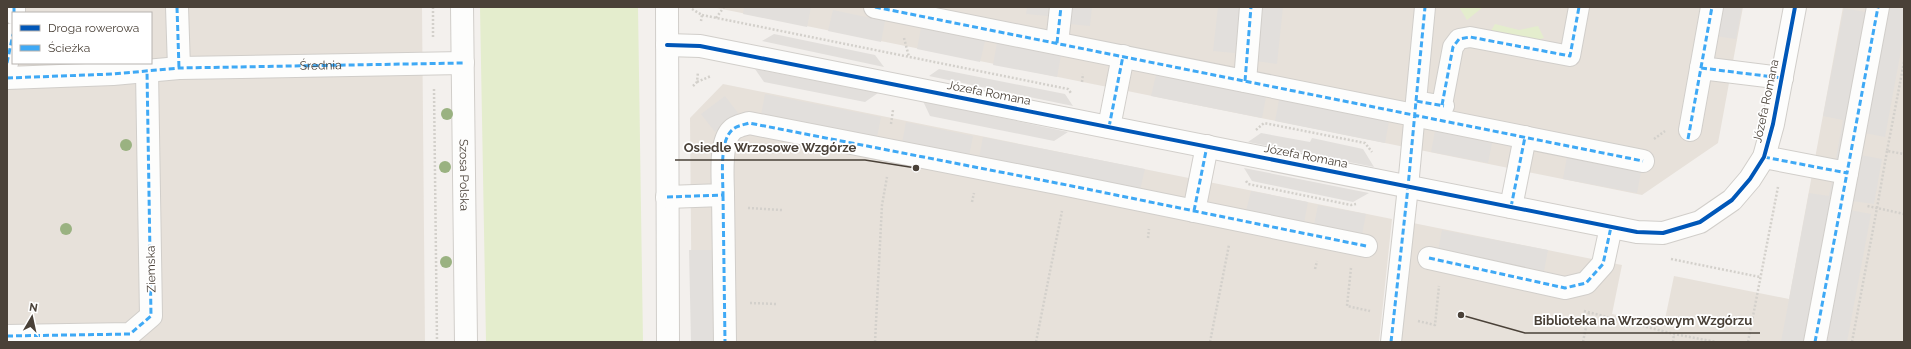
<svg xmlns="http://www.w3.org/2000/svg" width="1911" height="349" viewBox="0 0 1911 349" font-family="Raleway,sans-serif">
  <rect width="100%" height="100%" fill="#f3f0ed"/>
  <path fill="#e7e1da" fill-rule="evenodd" d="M7 7H422L425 342H7ZM13 13H151V63H13Z
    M712 7H1743L1718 143 1642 195Z
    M1843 7H1904V342H1401L1413 223 1622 265 1612 314 1664 324 1674 276 1789 299Z
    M723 84 1392 219 1379 342H692L690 118Z"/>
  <path fill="#e4edcd" d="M480 7H638L643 342H486Z
    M1459 7H1483L1467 20Z
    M1495 24 1519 30 1538 26 1544 38 1536 40 1489 34Z"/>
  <path fill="#e2dfdc" d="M744 7H811L807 27 743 14Z
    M1027 7H1049L1048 16 1026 14Z
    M1070 7H1092L1090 26 1069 24Z
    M1218 7H1240L1235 53 1213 51Z
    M1261 7H1283L1277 64 1256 61Z
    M1721 7H1742L1736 39 1715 36Z
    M1866 7 1904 9V34L1885 137 1864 133 1860 155 1882 159 1874 204 1852 201 1850 210 1871 214 1847 342H1781L1809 193 1829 196 1843 120 1823 116 1844 8 1865 12Z
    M833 10 885 21 881 42 828 31Z
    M921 28 985 41 980 62 917 49Z
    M774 34 875 55 884 67 762 41Z
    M997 43 1061 55 1057 77 993 65Z
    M755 69 878 93 865 102 764 82Z
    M939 69 1065 94 1073 106 929 76Z
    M1156 75 1266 97 1262 118 1151 96Z
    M765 94 881 117 877 137 761 115Z
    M725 96 738 113 715 132 701 114Z
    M1279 100 1389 121 1385 143 1275 121Z
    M923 101 1068 132 1054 141 930 116Z
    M906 122 973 136 969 156 902 143Z
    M1435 131 1492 143 1488 163 1431 152Z
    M1261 133 1310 142 1312 138 1363 149 1374 167 1248 142Z
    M983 137 1145 169 1140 190 979 158Z
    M1567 157 1641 172 1637 193 1563 179Z
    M1244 168 1369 193 1353 202 1252 181Z
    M1251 191 1308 202 1304 223 1246 211Z
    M1318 205 1366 214 1362 235 1314 225Z
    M1442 230 1548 250 1544 271 1438 251Z
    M689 250H712L713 342H691Z"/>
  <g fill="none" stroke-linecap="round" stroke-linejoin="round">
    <defs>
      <path id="pedestrian" d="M1416 101 1425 7
        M1442 105 1453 47 1459 39 1470 37 1570 56 1579 7
        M1391 342 1408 187 1416 101 1444 106"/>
      <g id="minor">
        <path d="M177 7 179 68"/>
        <path d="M667 7 668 342"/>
        <path d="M875 7 1643 161"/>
        <path d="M14 13V7"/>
        <path d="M1057 43 1061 7"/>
        <path d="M667 45 700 46 1637 232 1663 233 1700 222 1732 200 1750 179 1764 157 1773 124 1795 7"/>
        <path d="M7 63 13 34"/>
        <path d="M1701 68 1782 78"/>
        <path id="s1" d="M7 78 113 74 179 68 463 63"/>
        <path d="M1245 81 1251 7"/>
        <path d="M1109 127 1123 56"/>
        <path d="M1690 130 1712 7"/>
        <path d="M1764 157 1847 173 1878 7"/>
        <path d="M723 195 725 342"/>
        <path d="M667 197 723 195C723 178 719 142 732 130 736 126 743 125 749 123L1067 185 1366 246"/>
        <path d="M1511 207 1525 137"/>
        <path d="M1194 211 1207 146"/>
        <path d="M1429 258 1565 288 1586 283 1603 264 1611 227"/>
        <path d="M7 336 130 334 151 316 147 71"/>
        <path d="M1815 342 1847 173"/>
      </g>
      <g id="tertiary">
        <path id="s2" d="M462 7 466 342"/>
      </g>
    </defs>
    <use href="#pedestrian" stroke="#d1ceca" stroke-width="22"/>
    <use href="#minor" stroke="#d1ceca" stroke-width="24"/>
    <use href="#tertiary" stroke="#d1ceca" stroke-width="24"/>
    <path stroke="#d3d0cb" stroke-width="2.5" stroke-dasharray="2 2" stroke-linecap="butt" d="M433 7V38
      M692 9 702 15 701 21
      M702 15 1068 89 1071 93
      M716 18 724 7
      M904 38 909 57
      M1904 62 1887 151 1904 154
      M697 82 711 76
      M1082 82 1083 74
      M693 86 697 82 698 72
      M434 89 437 342
      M891 124 893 110
      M1256 130 1264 123 1365 143 1372 152
      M1654 139 1665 131
      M1887 151 1877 208 1904 214
      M1246 181 1248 184 1351 205 1356 204
      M972 202 974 193
      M748 208 782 210
      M1148 238 1149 229
      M1671 259 1760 277
      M1351 268 1347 306 1370 311
      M1315 269 1317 261
      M750 303 777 304
      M1584 311 1674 334 1716 342
      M1418 321 1435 325 1439 286
      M875 342 882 205 887 177
      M1036 342 1062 211
      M1210 342 1229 245
      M1583 342 1589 312
      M1673 342 1674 334
      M1748 342 1778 187
      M1852 342 1877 208 1867 206"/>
    <use href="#pedestrian" stroke="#fdfdfc" stroke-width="20"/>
    <use href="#minor" stroke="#fdfdfc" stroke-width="22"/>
    <use href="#tertiary" stroke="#fdfdfc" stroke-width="22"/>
    <path stroke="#3fa9f5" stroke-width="3" stroke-dasharray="6 3" stroke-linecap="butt" d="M177 7 179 68
      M875 7 1643 161
      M14 13V7
      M1057 43 1061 7
      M7 63 13 34
      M1701 68 1782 78
      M7 78 113 74 179 68 463 63
      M1245 81 1251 7
      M1416 101 1425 7
      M1442 105 1453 47 1459 39 1470 37 1570 56 1579 7
      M1109 127 1123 56
      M1688 139 1712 7
      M1764 157 1847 173 1878 7
      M723 195 725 342
      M667 197 723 195C723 178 719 142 732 130 736 126 743 125 749 123L1067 185 1366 246
      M1511 207 1525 137
      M1194 211 1207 146
      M1429 258 1565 288 1586 283 1603 264 1611 227
      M7 336 130 334 151 316 147 71
      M1391 342 1408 187 1416 101 1444 106
      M1815 342 1847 173"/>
    <defs>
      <path id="cycleway" d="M667 45 700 46 1637 232 1663 233 1700 222 1732 200 1750 179 1764 157 1773 124 1795 7"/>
    </defs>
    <use href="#cycleway" stroke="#fff" stroke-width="6"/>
    <use href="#cycleway" stroke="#0057b8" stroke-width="4"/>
  </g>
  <g fill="#9ab281">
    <circle cx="447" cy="114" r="6"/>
    <circle cx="126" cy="145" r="6"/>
    <circle cx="445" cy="167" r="6"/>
    <circle cx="66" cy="229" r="6"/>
    <circle cx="446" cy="262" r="6"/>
  </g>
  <g text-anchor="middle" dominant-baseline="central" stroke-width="3.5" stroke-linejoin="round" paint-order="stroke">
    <g font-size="12" fill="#4a4138" stroke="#fff">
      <text stroke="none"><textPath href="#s1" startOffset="314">Średnia</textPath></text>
      <text transform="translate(989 93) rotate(11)">Józefa Romana</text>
      <text transform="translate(1766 101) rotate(-78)">Józefa Romana</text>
      <text transform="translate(1306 156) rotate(11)">Józefa Romana</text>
      <text stroke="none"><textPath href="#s2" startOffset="168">Szosa Polska</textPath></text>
      <text transform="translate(151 269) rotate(-91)">Ziemska</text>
    </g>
  </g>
  <path fill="none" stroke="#4a4138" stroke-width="1.5" d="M916 168L865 160H675M1461 315L1525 333H1760"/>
  <g fill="#4a4138" stroke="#fff" stroke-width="1.5">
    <circle cx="916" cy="168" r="4"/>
    <circle cx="1461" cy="315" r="4"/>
  </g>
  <g font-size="13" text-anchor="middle" font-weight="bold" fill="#4a4138" stroke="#fff" stroke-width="3.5" stroke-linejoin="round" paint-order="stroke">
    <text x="770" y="152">Osiedle Wrzosowe Wzgórze</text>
    <text x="1643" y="325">Biblioteka na Wrzosowym Wzgórzu</text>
  </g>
  <rect width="1911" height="349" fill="none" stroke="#4a4138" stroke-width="16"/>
  <rect x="12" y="12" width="140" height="52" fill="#ffffff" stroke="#b7b3af"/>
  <rect x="20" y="25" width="20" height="6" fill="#0057b8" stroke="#b7b3af"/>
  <text x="48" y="32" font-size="12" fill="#4a4138">Droga rowerowa</text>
  <rect x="20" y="45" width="20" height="6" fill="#3fa9f5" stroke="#b7b3af"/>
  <text x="48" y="52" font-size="12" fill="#4a4138">Ścieżka</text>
  <g transform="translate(32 317) rotate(9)" stroke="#ffffff" stroke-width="3" paint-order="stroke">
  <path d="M0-3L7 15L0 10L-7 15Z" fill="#4a4138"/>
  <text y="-6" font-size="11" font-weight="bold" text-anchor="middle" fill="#4a4138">N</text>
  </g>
</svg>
